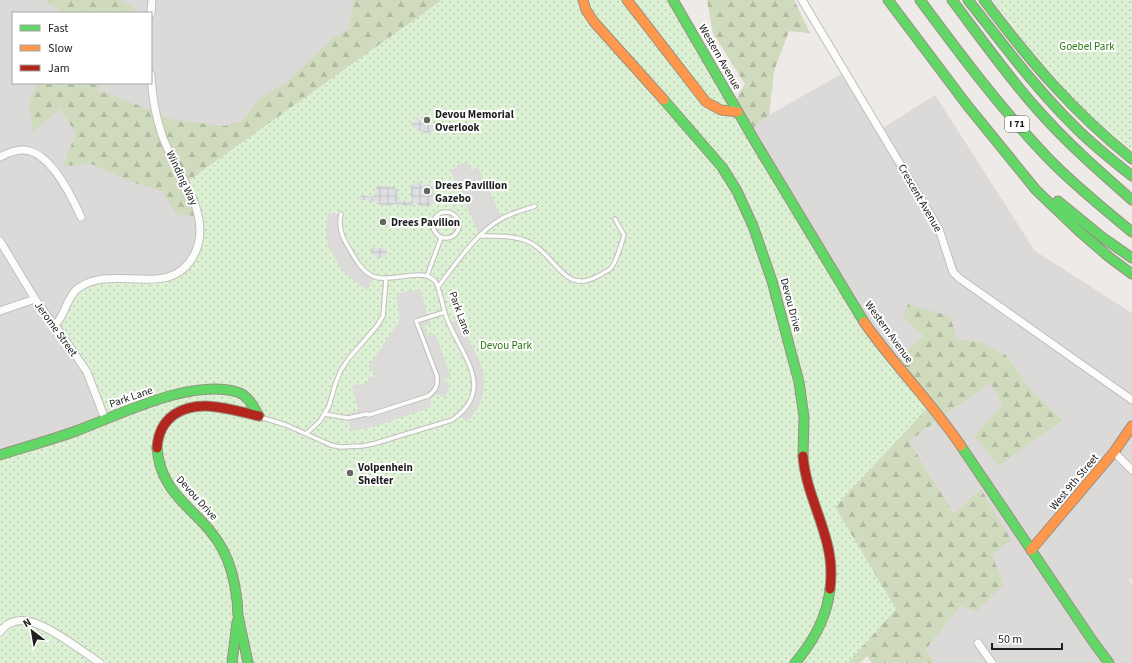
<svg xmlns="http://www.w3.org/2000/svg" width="1132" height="663" viewBox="0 0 1132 663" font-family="'Source Sans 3',sans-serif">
  <defs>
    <pattern id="forest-firs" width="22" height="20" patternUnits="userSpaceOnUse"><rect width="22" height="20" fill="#d0dabd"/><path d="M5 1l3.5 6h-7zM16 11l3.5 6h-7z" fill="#b2bba2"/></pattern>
    <pattern id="park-dots" width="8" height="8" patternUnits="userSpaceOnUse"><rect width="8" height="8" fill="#dcf1d3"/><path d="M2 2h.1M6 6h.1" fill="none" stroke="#bcceb5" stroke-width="1.8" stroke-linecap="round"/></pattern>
    <pattern id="plaza-grid" width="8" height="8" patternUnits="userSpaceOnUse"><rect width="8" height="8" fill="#dedfe2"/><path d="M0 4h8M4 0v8" fill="none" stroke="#bebfc1"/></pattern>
  </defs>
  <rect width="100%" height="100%" fill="#edeae7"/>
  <path fill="#dcdad9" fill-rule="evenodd" d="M0 0H396L412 21 200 232 193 257 87 372 105 419 0 455ZM13 13H151V83H13Z
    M845 72 880 130 935 95 1035 251 1132 313V578L1129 581 1132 584V663H935L926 649 961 606 976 612 954 514 909 441 990 383 1002 405 1063 420 1032 391 1005 354 981 342 957 339 903 317 923 336 888 367 745 135 769 115Z"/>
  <path fill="url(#forest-firs)" d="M45 0H119L135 8V13H66Z
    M353 0H567L731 108 745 84 713 33 707 0H794L810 33 789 31 774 71 769 115 745 135 888 367 923 336 903 317 908 304 950 316 957 339 981 342 1005 354 1032 391 1063 420 999 466 974 436 1002 405 990 383 909 441 954 514 981 489 1011 540 992 556 1004 584 976 612 961 606 926 649 935 663H872L867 656 860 663H439L329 281 135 280 179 272 199 245V216L177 215 162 191 132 182 91 164 63 166 76 133 60 109 33 132 29 101 37 83H100L97 90 138 105 170 119 224 126 242 121 260 98 289 80 335 36 349 29Z"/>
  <path fill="url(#park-dots)" d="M442 0H673L864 322 930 405 835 507 896 609 848 663H0V455L105 419 93 386 55 325 68 300 92 281 170 277 193 257 200 232 185 183Z
    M993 0H1132V151L1092 117 1067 92 1033 53Z"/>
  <path fill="#dddbda" d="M467 162 471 170 478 167 502 218 480 236 450 170 458 167 457 165Z
    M328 213 341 214 340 219 343 239 366 270 375 277 367 290 344 273 328 247 326 231Z
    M421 289 426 311 431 324 424 326 428 336 435 334 451 377 444 379V381L451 385 444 398 437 394 430 400 432 407 373 427 351 431 347 413 356 412 358 409 352 386 358 384 360 385 368 382V379L375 376V373L368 367 400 320 396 294Z
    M458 319 479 360 484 376V391L478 408 467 422 460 415 470 402 474 378 449 324Z"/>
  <path fill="url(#plaza-grid)" fill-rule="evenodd" d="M415 116 418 118 424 125H432L435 127 432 129V132L424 133 414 128 411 124 416 121Z
    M419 181 422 186 425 184 430 185 434 189 433 197 435 201 430 204 431 207H425L419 205 415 202 411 204 413 206 395 204 391 206 377 204 376 202 357 199 362 195 372 197 375 194 376 188 379 186 394 187 398 191 397 197 399 200 410 202 413 200 411 196V189L413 183 415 184ZM425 186H429L432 190 431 193 428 196 424 195 422 192V188Z
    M372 247 387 249V255L380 258 375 257 371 253Z"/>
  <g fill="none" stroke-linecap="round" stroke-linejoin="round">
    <defs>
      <path id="lane" d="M433 225a13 13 0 1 1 26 0a13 13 0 1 1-26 0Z
        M480 236C497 236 516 235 531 243 546 251 554 267 568 277 580 285 591 280 602 274 604 272 608 271 610 269 615 265 622 242 624 235L615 219
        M427 276 441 238
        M438 287C454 266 477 232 501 219 511 213 524 210 535 206
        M324 414 348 418 366 414 369 415 428 396C436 390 438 386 437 376L416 321 445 312
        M260 417 286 425 331 445 340 447 362 446 373 444 452 420C497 389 461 355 447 319 443 310 440 287 435 281 422 267 391 283 375 277 363 273 355 259 349 248 342 237 338 227 341 214
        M307 433 320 421 329 406 335 385 341 370 349 358 377 326 383 316 386 279"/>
      <path id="street" d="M802 0 939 229 953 272 959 278 1132 400
        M151 13 152 0
        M0 157C9 152 20 148 30 151 52 157 72 197 81 217
        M0 241 35 299 50 320 55 325 87 372 105 419
        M0 311 35 299
        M55 325C58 322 60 319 62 315 67 306 69 296 77 289 113 261 171 303 195 253 214 213 174 171 162 135 155 115 152 95 151 75
        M1114 452 1132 470
        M0 632C6 623 17 619 27 621 47 624 82 651 100 663
        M978 643 992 663"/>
      <path id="fast" d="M673 0 756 143 864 322
        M888 0 967 105 1036 190 1079 231 1109 257 1132 274
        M920 0C960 54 1001 109 1048 158 1074 185 1103 208 1132 232
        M952 0C980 37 1006 74 1037 109 1066 142 1099 171 1132 200
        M968 0C1003 44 1036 89 1076 128 1094 146 1113 161 1132 176
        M984 0C1030 61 1072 111 1132 159
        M664 100 722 167 737 191 753 226 772 281 799 382 804 417 803 456
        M1058 201 1102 237 1132 258
        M961 446 1094 643 1109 663
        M157 448C161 499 202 510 223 550 231 565 235 583 237 600 238 605 237 610 238 615 241 631 245 647 248 663
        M0 455C25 447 51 440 76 431 119 415 191 378 237 392 248 395 254 407 259 416
        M232 663 237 622
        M795 663C813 642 827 618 830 589"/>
      <path id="slow" d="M583 0 586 10 594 22 664 100
        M627 0 706 102 721 110 738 112
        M864 322C894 365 932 403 961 446
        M1031 550 1114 452 1132 426"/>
      <path id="jam" d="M157 448C158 433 163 422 175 414 200 398 232 410 259 416
        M803 456C805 486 820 514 827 543 831 558 832 573 830 589"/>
    </defs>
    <use href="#lane" stroke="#c0bfbd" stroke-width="5.5"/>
    <use href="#street" stroke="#c0bfbd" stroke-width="9"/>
    <use href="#fast" stroke="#979180" stroke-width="11"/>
    <use href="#slow" stroke="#979180" stroke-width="11"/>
    <use href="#jam" stroke="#979180" stroke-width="11"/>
    <use href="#lane" stroke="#fcfcfb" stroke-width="3.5"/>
    <use href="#street" stroke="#fcfcfb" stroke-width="7"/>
    <use href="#fast" stroke="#63d668" stroke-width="9"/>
    <use href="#slow" stroke="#ff974d" stroke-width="9"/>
    <use href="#jam" stroke="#b3261e" stroke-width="9"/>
  </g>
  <g fill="#666564" stroke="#fff" stroke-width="1.5">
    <circle cx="427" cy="120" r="4"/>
    <circle cx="427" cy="191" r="4"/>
    <circle cx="383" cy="222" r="4"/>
    <circle cx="350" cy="473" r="4"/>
  </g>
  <g text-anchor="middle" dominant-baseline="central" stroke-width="4" stroke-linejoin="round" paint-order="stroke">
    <rect fill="#fff" stroke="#626262" stroke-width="1" x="1005" y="116" width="24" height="16" rx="3"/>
    <g font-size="10" font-weight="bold" fill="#1e1e1e">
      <text x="1017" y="124">I 71</text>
    </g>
    <g font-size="11" fill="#26790f" stroke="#fff">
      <text x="1087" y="46">Goebel Park</text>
      <text x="506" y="345">Devou Park</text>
    </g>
    <g font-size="11" fill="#1e1e1e" stroke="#fff">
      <text transform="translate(720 57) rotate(60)">Western Avenue</text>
      <text transform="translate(182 178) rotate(65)">Winding Way</text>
      <text transform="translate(920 198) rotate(60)">Crescent Avenue</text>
      <text transform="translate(791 305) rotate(75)">Devou Drive</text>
      <text transform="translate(460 313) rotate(70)">Park Lane</text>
      <text transform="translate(56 329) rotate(54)">Jerome Street</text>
      <text transform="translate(889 332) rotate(54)">Western Avenue</text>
      <text transform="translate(131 397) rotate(-19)">Park Lane</text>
      <text transform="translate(1074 482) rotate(-50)">West 9th Street</text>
      <text transform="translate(197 498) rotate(48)">Devou Drive</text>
    </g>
    <g font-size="11" font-weight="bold" fill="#1e1e1e" stroke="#fff" text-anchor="start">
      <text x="435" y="114">Devou Memorial<tspan x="435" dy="13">Overlook</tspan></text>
      <text x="435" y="185">Drees Pavillion<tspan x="435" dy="13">Gazebo</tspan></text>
      <text x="391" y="222">Drees Pavilion</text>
      <text x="358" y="467">Volpenhein<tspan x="358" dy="13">Shelter</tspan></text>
    </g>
  </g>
  <rect x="12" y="12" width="140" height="72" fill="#ffffff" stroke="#a5a5a5"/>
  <rect x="20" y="25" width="20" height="6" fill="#63d668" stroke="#a5a5a5"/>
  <text x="48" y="32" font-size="12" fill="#1e1e1e">Fast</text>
  <rect x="20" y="45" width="20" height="6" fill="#ff974d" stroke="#a5a5a5"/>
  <text x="48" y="52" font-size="12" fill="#1e1e1e">Slow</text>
  <rect x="20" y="65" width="20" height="6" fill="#b3261e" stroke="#a5a5a5"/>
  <text x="48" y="72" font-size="12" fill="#1e1e1e">Jam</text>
  <g transform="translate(32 631) rotate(329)" stroke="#ffffff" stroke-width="3" paint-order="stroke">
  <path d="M0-3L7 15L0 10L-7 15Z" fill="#1e1e1e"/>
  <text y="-6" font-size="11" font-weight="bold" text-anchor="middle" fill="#1e1e1e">N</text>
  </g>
  <path d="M992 643v6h70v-6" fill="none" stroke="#1e1e1e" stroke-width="2"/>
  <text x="998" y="643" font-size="12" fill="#1e1e1e" stroke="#ffffff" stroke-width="3" paint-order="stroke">50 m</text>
</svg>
